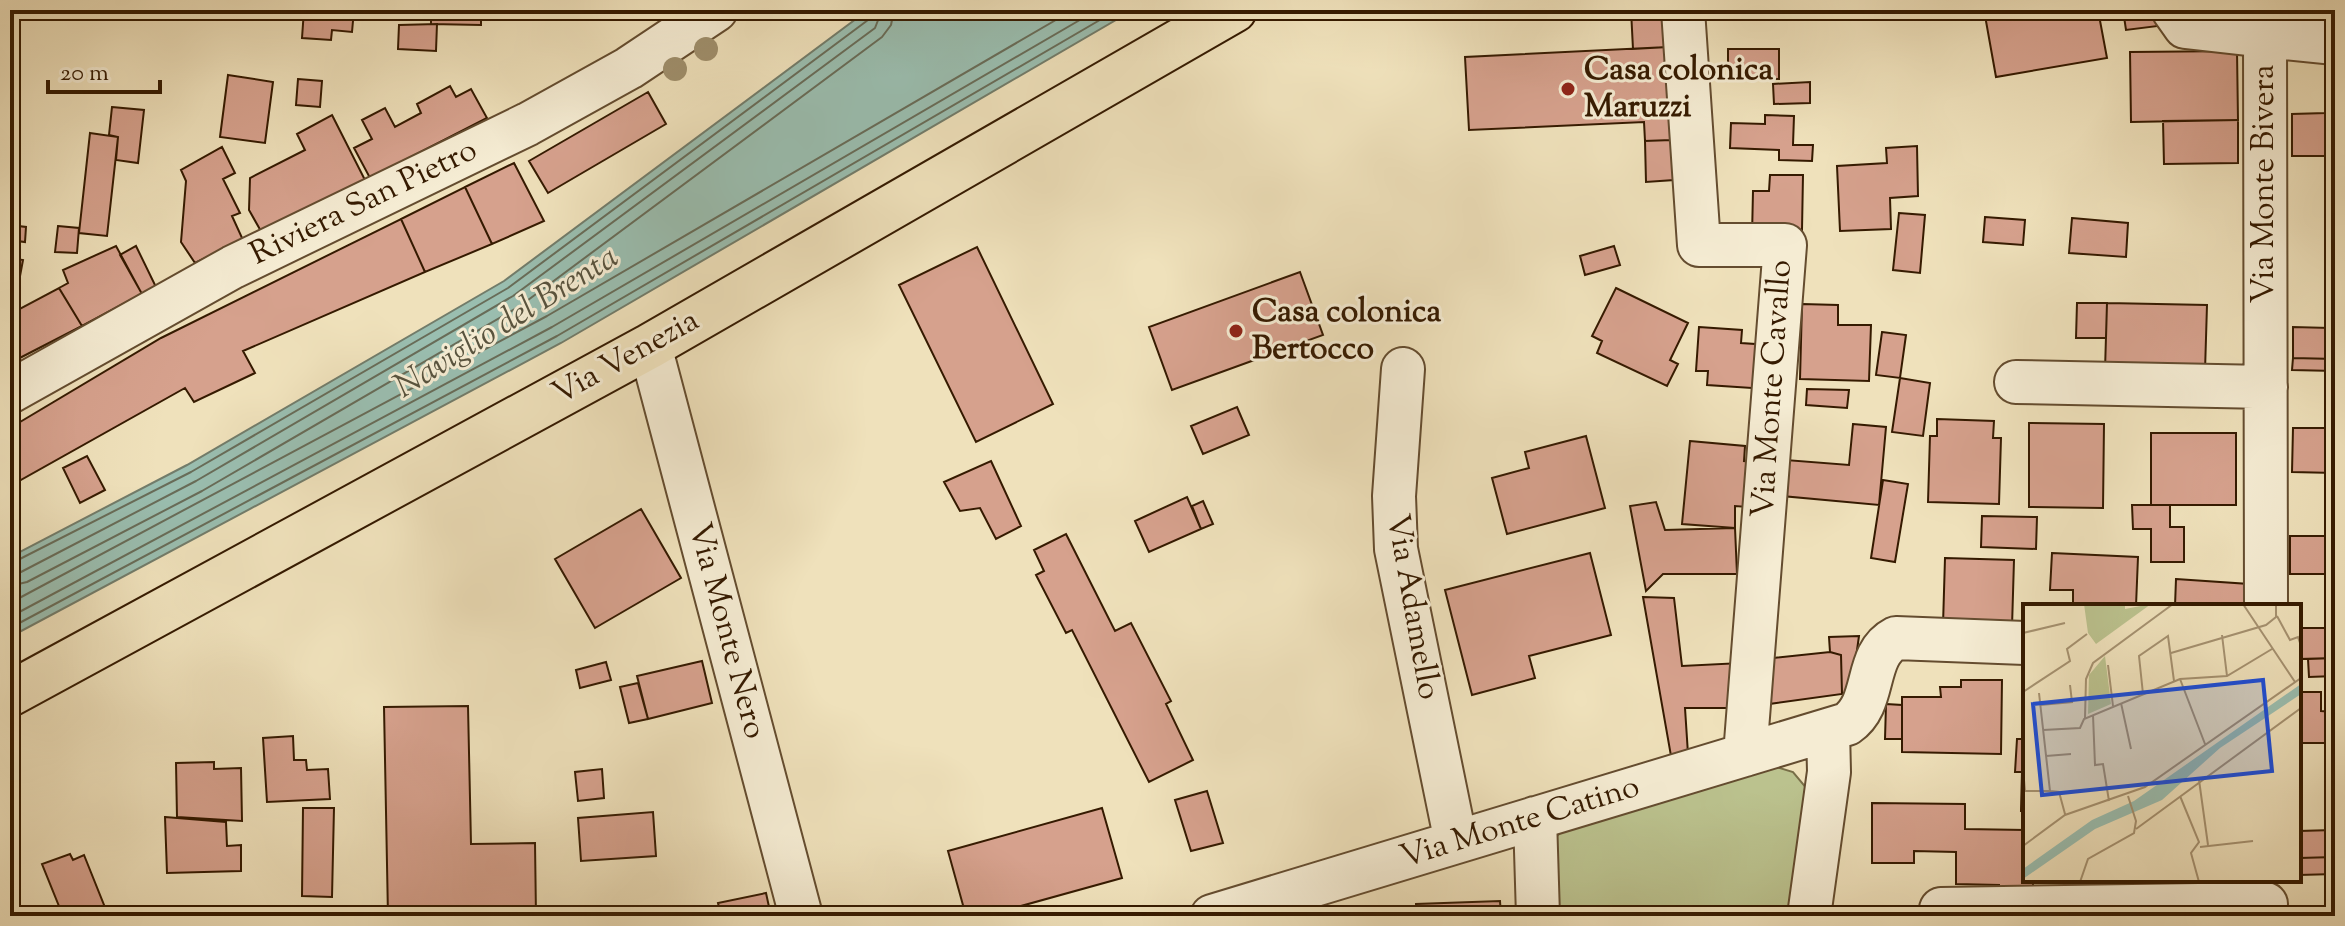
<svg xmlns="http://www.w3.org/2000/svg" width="2345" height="926" viewBox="0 0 2345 926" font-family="'Sorts Mill Goudy',serif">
  <rect width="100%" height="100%" fill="#efe1bb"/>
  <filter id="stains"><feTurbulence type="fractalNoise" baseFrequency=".0025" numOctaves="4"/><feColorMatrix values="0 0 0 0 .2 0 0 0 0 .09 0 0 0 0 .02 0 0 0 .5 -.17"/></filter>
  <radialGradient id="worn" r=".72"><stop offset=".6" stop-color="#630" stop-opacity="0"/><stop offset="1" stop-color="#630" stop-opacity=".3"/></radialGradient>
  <path fill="#bbc28e" stroke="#786e47" stroke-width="2" d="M1773 766 1793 772 1808 790 1791 916H1550L1554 839 1563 830Z"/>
  <path fill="#9abeb0" stroke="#727c6a" stroke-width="2" d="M868 10H1133L561 343 10 637V557L187 465 504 281Z"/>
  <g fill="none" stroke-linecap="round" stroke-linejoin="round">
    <path stroke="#686c58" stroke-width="2" d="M10 564 191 472 508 288 868 20 872 10
      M10 574 21 572 196 481 513 296 875 28 882 10
      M10 586 27 582 202 491 520 306 882 37 891 25 894 10
      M10 603 547 316 1073 10
      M10 617 552 327 1097 10
      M10 628 557 336 1117 10"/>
  </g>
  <path fill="#d6a18d" stroke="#351a00" stroke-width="2" d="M304 10H354L352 32 332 30 331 40 302 38Z
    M431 10H481V25L431 24Z
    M1631 10H1665L1667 47 1633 49Z
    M1867 10H1923V14L1869 20Z
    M1984 10H2098L2107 58 1996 77Z
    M2123 10H2164L2166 25 2126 30Z
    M437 24 436 51 398 49 399 25Z
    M1667 47 1671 140 1645 141 1644 122 1469 130 1465 57Z
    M1728 49H1779V79L1728 78Z
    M2237 51 2238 120 2131 122 2130 52Z
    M228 75 273 82 265 143 220 137Z
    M298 79 322 81 320 107 296 105Z
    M1810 82V103L1774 104 1773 84Z
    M450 86 456 97 471 89 487 118 370 178 354 148 372 139 362 120 385 108 395 127 421 113 417 104Z
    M2326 86H2335V156H2292V114L2326 113Z
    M648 92 666 124 548 193 529 161Z
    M112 107 144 110 138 163 116 160 118 137 109 135Z
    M332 115 366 182 262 233 249 210 250 178 305 150 297 134Z
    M1765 115 1794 116 1793 145H1813L1812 161 1779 160V150L1730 148 1731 123 1765 124Z
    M2238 120V163L2164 164 2163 121Z
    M90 133 118 137 107 236 79 233Z
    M1671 140 1674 180 1646 182 1645 141Z
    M1917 146 1918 196 1890 198 1891 229 1840 231 1837 166 1887 163 1886 148Z
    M222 147 235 173 223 179 240 213 232 216 243 240 195 263 181 242 186 181 181 170Z
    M514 163 544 221 492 244 465 187Z
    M1770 175H1803L1802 230 1752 236 1753 191H1769Z
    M465 187 492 244 425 272 401 219Z
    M1899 213 1925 215 1920 273 1893 270Z
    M1985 217 2025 220 2023 245 1983 242Z
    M2072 218 2128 223 2126 257 2069 253Z
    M401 219 425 272 243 351 255 373 194 402 185 388 10 486V428L161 338Z
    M10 225 26 227 25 242 10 240Z
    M58 226 79 228 77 253 55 252Z
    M116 246 142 294 82 326 59 288 68 283 63 270Z
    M136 246 156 287 142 294 120 255Z
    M1614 246 1620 265 1585 275 1580 256Z
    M977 247 1053 404 976 442 899 285Z
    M10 258 23 260 17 292 10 291Z
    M1300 272 1323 335 1172 390 1149 327Z
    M59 288 82 326 10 363V314Z
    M1616 288 1688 323 1670 360 1678 364 1667 386 1597 353 1602 341 1592 336Z
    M2077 303H2107L2106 338H2076Z
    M2107 303 2207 305 2205 371 2105 370Z
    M1802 304 1838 305V325H1871L1869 381 1800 379Z
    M2330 305H2335V359L2293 358V327L2330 328Z
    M1699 327 1742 330 1741 343 1770 345 1767 389 1707 385 1708 371H1696Z
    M1882 332 1906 335 1900 378 1876 375Z
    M2293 358 2335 359V371L2292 370Z
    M1900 378 1930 383 1923 436 1892 432Z
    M1807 389 1849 390 1847 408 1806 405Z
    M1237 407 1249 435 1203 454 1191 426Z
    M1937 419 1994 421 1993 438H2001L1999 504 1928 502 1930 436H1937Z
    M2029 423 2104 424 2103 508 2029 507Z
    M1853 424 1886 427 1879 505 1782 496 1786 460 1849 465Z
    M2293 428H2335V473L2292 472Z
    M2151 433H2236V505H2151Z
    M1586 436 1605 508 1507 534 1492 478 1529 468 1525 452Z
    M1690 441 1745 446 1744 461 1765 463 1761 508 1735 506V528L1682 524Z
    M87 456 105 490 80 503 63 468Z
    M991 461 1021 526 996 539 980 508 960 511 944 482Z
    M1883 480 1908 484 1895 562 1871 558Z
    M1187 497 1201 529 1149 552 1135 521Z
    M1203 501 1213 524 1201 529 1192 506Z
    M1656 502 1665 530 1735 528 1737 574H1663L1646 591 1630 506Z
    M2132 505H2170V527H2184V562H2151V529H2133Z
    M641 509 681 578 595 628 555 559Z
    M1982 516 2037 517 2036 549 1981 547Z
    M1066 534 1115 631 1131 623 1171 701 1166 704 1193 760 1149 782 1072 630 1066 633 1036 575 1044 571 1034 550Z
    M2290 536H2332L2333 574H2290Z
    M1590 553 1611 635 1529 656 1535 678 1472 695 1445 590Z
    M2052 553 2138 557 2136 606H2073V590H2050Z
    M1945 558 2014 560 2012 627 1943 625Z
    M2176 579 2249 584 2248 606H2175Z
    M1643 597 1674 598 1682 666 1741 663 1739 708H1685L1688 754 1671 756Z
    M2299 628H2335V658L2299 659Z
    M1859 636 1851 693 1842 694 1841 655 1830 652 1829 637Z
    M1830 652 1841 655 1842 694 1769 704 1764 659Z
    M2335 658V676L2309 677 2308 659Z
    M702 661 712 703 648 719 637 676Z
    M606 662 611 680 580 688 576 670Z
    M1961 680H2002L2001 754 1902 752V697H1941L1940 687H1961Z
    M638 683 648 719 629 723 620 687Z
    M2299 692H2321V711L2335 712V743H2299Z
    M1886 704 1902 705V739H1885Z
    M468 706 471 844 535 843 536 916H388L384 707Z
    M293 736 294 760H306L307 770 328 769 330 799 267 802 263 738Z
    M2017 739H2025V811H2021L2022 772H2015Z
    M214 762V769L241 768 242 821 177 817 176 763Z
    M602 769 604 798 578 801 575 772Z
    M1207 791 1223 843 1191 851 1175 800Z
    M1872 803 1965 804V829L2025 830V880H2033V896H1999V885L1956 884V852L1914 851V863H1872Z
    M303 808H334L332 897 302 896Z
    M1102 808 1122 878 985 916H966L948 851Z
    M653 812 656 856 581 861 578 818Z
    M165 817 226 822 227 846 241 845V871L167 873Z
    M2335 824V857L2299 858V831L2333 830Z
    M70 854 73 860 84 855 106 910 89 916H63L42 864Z
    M2335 857V874L2299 875V858Z
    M766 893 771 916H721L718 903Z
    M1500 901 1501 916H1416V904Z"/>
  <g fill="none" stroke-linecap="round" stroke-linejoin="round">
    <defs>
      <path id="street" d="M1683 10 1699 245H1785L1745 755
        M2173 10 2185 27 2265 36 2266 606
        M2265 36 2335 43
        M650 346 801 916
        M1403 369 1394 496 1396 549 1456 842
        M2016 382 2266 387
        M10 392 233 267 528 124 629 68 716 10
        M1535 818 1538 916
        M1212 916 1847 724C1878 703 1863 655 1896 638L2025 643
        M1809 916 1829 772 1828 730
        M1942 916 1941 909 2266 904"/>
      <path id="primary" d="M10 694 650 346 1234 10"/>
    </defs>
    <use href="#street" stroke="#644c2f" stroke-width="46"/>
    <use href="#primary" stroke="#351a00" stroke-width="48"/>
    <use href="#street" stroke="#f5ecd3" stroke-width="42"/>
    <use href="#primary" stroke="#efe1bb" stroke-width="44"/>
  </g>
  <g fill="#9f8f6c">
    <circle cx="706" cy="49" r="12"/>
    <circle cx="675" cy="69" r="12"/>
  </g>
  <g fill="#8f2418" stroke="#f5ecd3" stroke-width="3">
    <circle cx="1568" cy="89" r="8"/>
    <circle cx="1236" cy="331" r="8"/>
  </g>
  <g text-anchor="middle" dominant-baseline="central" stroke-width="6" stroke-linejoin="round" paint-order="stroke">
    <g font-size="32" font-weight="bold" fill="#351a00" stroke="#f5ecd3" text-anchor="start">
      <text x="1584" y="71">Casa colonica<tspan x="1584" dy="37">Maruzzi</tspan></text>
      <text x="1252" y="313">Casa colonica<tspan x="1252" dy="37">Bertocco</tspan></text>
    </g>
    <g font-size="32" fill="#351a00" stroke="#f5ecd3">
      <text transform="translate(2265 184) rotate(-90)">Via Monte Bivera</text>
      <text transform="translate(364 203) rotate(-26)">Riviera San Pietro</text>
      <text transform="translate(626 358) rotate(-29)">Via Venezia</text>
      <text transform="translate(1773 389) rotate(-86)">Via Monte Cavallo</text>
      <text transform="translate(1412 607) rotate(80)">Via Adamello</text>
      <text transform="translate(726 631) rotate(75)">Via Monte Nero</text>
      <text transform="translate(1520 823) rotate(-17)">Via Monte Catino</text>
    </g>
    <g font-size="34" font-style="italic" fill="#58533e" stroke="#f5ecd3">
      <text transform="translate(507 323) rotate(-32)">Naviglio del Brenta</text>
    </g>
  </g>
  <g transform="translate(2023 604)">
    <rect width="278" height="278" fill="#efe1bb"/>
    <path d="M61 0H102V5L128 0 73 40 65 29ZM82 52 88 100 65 110 66 71Z" fill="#bbc28e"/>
    <path d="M278 80V90L197 144 139 196 72 225 0 275V265L69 216 111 197Z" fill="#9abeb0"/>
    <path fill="none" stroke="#a59170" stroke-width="2" d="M220 0 272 78M254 12 267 36 275 33 277 39M0 29 42 19M199 31 204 72M148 49 243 21 253 13V0M85 61 90 102M157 75 182 140M0 88 47 57 44 45 64 30M16 89 27 187 36 188 42 210M120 90 116 52 145 32 151 77M98 99 108 145M17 101 49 98 47 81M70 111 72 161 80 160 86 197M62 114 63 75 70 59 150 0M20 126 57 124 61 115 157 75 204 72 249 45M23 152 48 150M0 165 2 187H27M176 176 185 241M157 192 176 238 168 249 176 278M113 225 278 104M0 242 42 211 122 183 278 74M177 243 230 237M57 278 65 255 111 229 113 217 105 192"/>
    <path fill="#1d4ed8" fill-opacity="0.15" stroke="#1d4ed8" stroke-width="4" d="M240 76 249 167 19 191 10 100Z"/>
    <rect width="278" height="278" fill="none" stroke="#351a00" stroke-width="4"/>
  </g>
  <rect width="2345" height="926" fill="none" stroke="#efe1bb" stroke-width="40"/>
  <rect x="12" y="12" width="2321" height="902" fill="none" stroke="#351a00" stroke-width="4"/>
  <rect x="20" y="20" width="2305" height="886" fill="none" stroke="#351a00" stroke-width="2"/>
  <path d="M48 80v12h112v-12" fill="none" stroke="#351a00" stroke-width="4"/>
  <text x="60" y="80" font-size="24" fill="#351a00" stroke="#f5ecd3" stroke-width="6" paint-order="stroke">20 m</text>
  <rect width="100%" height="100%" filter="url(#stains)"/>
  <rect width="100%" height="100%" fill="url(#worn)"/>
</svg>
